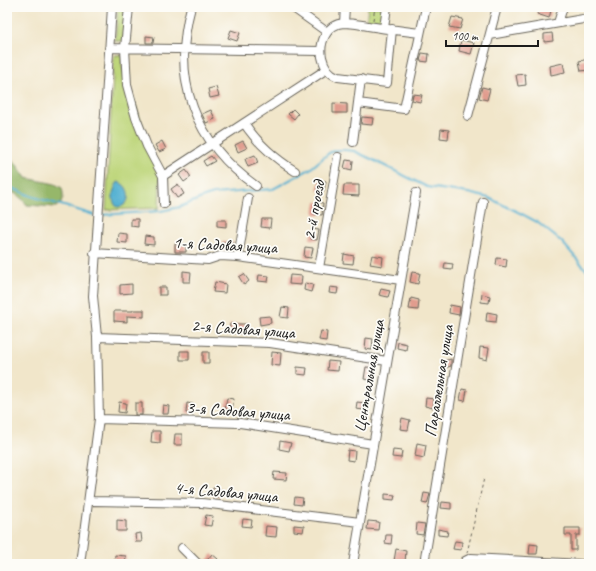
<svg xmlns="http://www.w3.org/2000/svg" width="596" height="571" viewBox="0 0 596 571" font-family="Caveat,sans-serif">
  <rect width="100%" height="100%" fill="#fdfcf7"/>
  <filter id="ink" filterUnits="userSpaceOnUse"><feTurbulence type="fractalNoise" baseFrequency=".025" numOctaves="2"/><feDisplacementMap in="SourceGraphic" scale="8" xChannelSelector="R" yChannelSelector="G"/><feConvolveMatrix kernelMatrix="1 2 1 2 8 2 1 2 1" color-interpolation-filters="sRGB"/></filter>
  <filter id="wash" filterUnits="userSpaceOnUse"><feTurbulence type="fractalNoise" baseFrequency=".012" numOctaves="4" result="noise"/><feDisplacementMap in="SourceGraphic" scale="16" xChannelSelector="R" yChannelSelector="G"/><feGaussianBlur stdDeviation="0.9" result="paint"/><feColorMatrix in="noise" values="0 0 0 0 0 0 0 0 0 0 0 0 0 0 0 0 0 1.4 0 .05"/><feComposite in="paint" operator="in"/></filter>
  <g filter="url(#wash)">
    <rect width="100%" height="100%" fill="#f1e6ca"/>
    <path fill="#bed67a" stroke="#6d794b" d="M118 7H127L123 41H115Z
      M368 7H384L382 24 379 25 366 23Z
      M114 55H122V67L160 175 159 208 106 210Z"/>
    <path fill="#96b76a" stroke="#596a43" d="M7 157 15 162 26 178 55 184 62 188C64 197 64 201 56 207L27 205C23 199 15 192 7 190Z"/>
    <path fill="#54b1d2" stroke="#386677" d="M118 182C131 185 133 207 117 207 110 201 113 188 118 182Z"/>
    <g fill="none" stroke-linecap="round" stroke-linejoin="round">
      <path stroke="#54b1d2" stroke-width="2" d="M7 186 31 196 94 215
        M101 215 161 211 180 207 204 197 214 194 273 189 310 169 329 153 336 150H344L354 151 369 158 427 187 468 193 489 198 522 214 537 222 562 242 589 273"/>
    </g>
    <g id="blocks">
      <path fill="#e19c8e" d="M539 7H552L549 18 537 14Z
        M452 17 463 19 460 29 449 27Z
        M231 30 240 33 237 41 228 38Z
        M552 33 553 41 544 42V34Z
        M146 36 154 37 153 43H146Z
        M461 40 474 43 471 54 459 51Z
        M422 53 429 54 428 62 420 61Z
        M589 59V70L581 71 579 61Z
        M563 63 565 72 551 75 550 66Z
        M525 74 526 85 518 86 516 75Z
        M216 87 219 96 210 98 208 89Z
        M482 87 490 89 487 100 479 98Z
        M413 94 422 95 420 102 412 100Z
        M333 103 347 104V113H333Z
        M293 109 298 114 294 119 288 114Z
        M211 110 215 119 206 123 202 114Z
        M362 117 373 118 372 125 361 124Z
        M441 129 449 130 448 139 440 138Z
        M162 141 166 149 159 152 155 145Z
        M243 141 247 148 238 152 235 145Z
        M255 155 258 163 248 167 245 159Z
        M211 156 215 161 206 166 203 161Z
        M346 160 353 161 352 170 344 168Z
        M186 170 191 177 184 182 179 175Z
        M320 180 326 181 324 191 317 190Z
        M178 184 184 194 177 198 171 189Z
        M344 185H359V196L343 195Z
        M316 202 323 203 322 215 314 214Z
        M131 219H138V227L131 226Z
        M262 219H271L270 228 261 227Z
        M217 220H226V227L217 226Z
        M312 229 319 230 317 240 310 239Z
        M118 233 127 234V243L117 242Z
        M145 236 154 237V245L144 244Z
        M222 242H233V249H223Z
        M175 244 186 245V252H175Z
        M305 247 313 248 311 258 304 257Z
        M344 254 354 256 353 264 343 263Z
        M372 255 383 257 382 266 370 264Z
        M497 258 507 259 506 267 496 265Z
        M445 263 453 264 452 270 444 269Z
        M183 271 191 272 190 282H183Z
        M412 272 420 273 418 284 410 282Z
        M244 274 249 281 244 285 239 277Z
        M259 275 269 276 268 282 258 281Z
        M290 275 302 276 301 285 289 284Z
        M215 282 226 284 225 293 213 292Z
        M305 283 313 285 311 292 304 290Z
        M132 284V293L120 294V285Z
        M159 287H166V295H159Z
        M330 287 338 288 337 294 329 293Z
        M381 289 390 291 388 297 379 295Z
        M482 294 490 296 489 303 481 302Z
        M411 298 419 300 418 310 409 309Z
        M450 305 460 307 459 315 449 313Z
        M282 307 289 308 288 318 280 317Z
        M133 310H144V317L127 316V322L114 321V311H133Z
        M487 312 497 314 496 322 486 321Z
        M270 316 271 323 260 325 259 317Z
        M230 324H247L246 334 229 333Z
        M321 331 327 332 326 341 319 340Z
        M366 338 373 339 372 350 365 349Z
        M398 342 407 344 406 350 397 348Z
        M480 347 489 348 487 360 479 358Z
        M180 351H189V360H180Z
        M203 352H209V363H203Z
        M272 352 281 353 280 366 271 365Z
        M451 359V366L445 368 443 361Z
        M328 361 339 362 338 371 327 370Z
        M297 367 307 368 306 375 297 374Z
        M366 367 376 368 374 381 364 379Z
        M462 389 467 390 465 401 460 400Z
        M227 398 234 399 232 410 225 409Z
        M426 398 434 399 433 408 425 406Z
        M119 402 126 403 125 413 118 412Z
        M357 402 365 403 364 410 356 409Z
        M135 403H142V415H135Z
        M187 403 193 404 192 414 186 413Z
        M163 405 169 406 168 414H162Z
        M402 418 410 420 408 430 400 429Z
        M152 431H160V443L151 442Z
        M175 434H182V445H174Z
        M280 441 291 443 289 451 279 449Z
        M417 443 426 445 424 458 415 456Z
        M348 450 355 451 354 461 347 460Z
        M393 450 402 451 401 458 392 457Z
        M274 472 287 473 286 480 273 479Z
        M213 487 220 488V497L212 496Z
        M424 493 430 494 427 504 422 503Z
        M385 494 395 495 394 500 385 499Z
        M295 497 303 498 302 505 294 504Z
        M442 502 451 503V509L441 508Z
        M206 515 213 516 211 526 204 525Z
        M243 519 252 520 251 527 242 526Z
        M117 520 126 521V531H117Z
        M368 521 379 522 378 530 367 529Z
        M417 523 425 524 423 535 416 534Z
        M294 525 304 526 303 532 294 531Z
        M266 526 277 527 276 537 265 536Z
        M565 528H580V535H576V550H571V535H565Z
        M438 529 448 531 447 536 438 535Z
        M141 533 142 542H136L135 534Z
        M386 535H392L391 544 385 543Z
        M455 541 462 542 461 550 453 549Z
        M530 544 538 545 537 554H529Z
        M396 549 406 551 405 562 394 561Z
        M212 554 218 559 214 564H204Z
        M115 555 126 556 125 564 114 562Z"/>
    </g>
  </g>
  <g filter="url(#ink)">
    <use href="#blocks" fill-opacity="0" stroke="#676359" stroke-width="1"/>
    <g fill="none" stroke-linecap="round" stroke-linejoin="round">
      <defs>
        <path id="minor" d="M129 7 125 48 127 85 136 118 147 146 163 176 164 204
          M191 7C171 80 195 143 256 186
          M292 7 327 32
          M344 23 345 7
          M558 23 563 7
          M384 28 387 7
          M392 29 387 83 338 77C329 74 324 66 322 57 319 42 327 24 344 23 352 23 361 25 368 26 386 29 403 31 420 33
          M490 35 589 18
          M109 48 321 51
          M358 103 404 109 426 7
          M468 116 497 7
          M244 123C258 144 274 158 295 171
          M353 142 361 79
          M163 176 327 69
          M94 253 208 260 220 256 238 257 401 280
          M238 257 248 198
          M319 268 338 157
          M97 337 270 343 387 361
          M99 419 240 423 373 444
          M89 499 92 501 202 503 360 522
          M182 548 198 564
          M80 564 99 419 97 337 93 296 112 7
          M353 564 416 193
          M424 564 483 202
          M464 564 465 561 471 558 582 564"/>
      </defs>
      <use href="#minor" stroke="#676359" stroke-width="10"/>
      <path stroke="#676359" stroke-width="1" stroke-dasharray="3 3" stroke-linecap="butt" d="M373 20 375 7
        M467 553 484 478"/>
      <use href="#minor" stroke="#fff" stroke-width="8"/>
    </g>
  </g>
  <g text-anchor="middle" dominant-baseline="central" stroke-width="3.5" stroke-linejoin="round" paint-order="stroke">
    <g font-size="17" fill="#1c1c1c" stroke="#fdfcf7">
      <text transform="translate(314 210) rotate(-80)">2-й проезд</text>
      <text transform="translate(225 245) rotate(3)">1-я Садовая улица</text>
      <text transform="translate(243 329) rotate(4)">2-я Садовая улица</text>
      <text transform="translate(369 376) rotate(-80)">Центральная улица</text>
      <text transform="translate(439 381) rotate(-81)">Параллельная улица</text>
      <text transform="translate(238 411) rotate(4)">3-я Садовая улица</text>
      <text transform="translate(226 492) rotate(5)">4-я Садовая улица</text>
    </g>
  </g>
  <rect width="596" height="571" fill="none" stroke="#fdfcf7" stroke-width="24"/>
  <path d="M446 40v6h92v-6" fill="none" stroke="#1c1c1c" stroke-width="2"/>
  <text x="452" y="40" font-size="12" fill="#1c1c1c" stroke="#fdfcf7" stroke-width="3" paint-order="stroke">100 m</text>
</svg>
